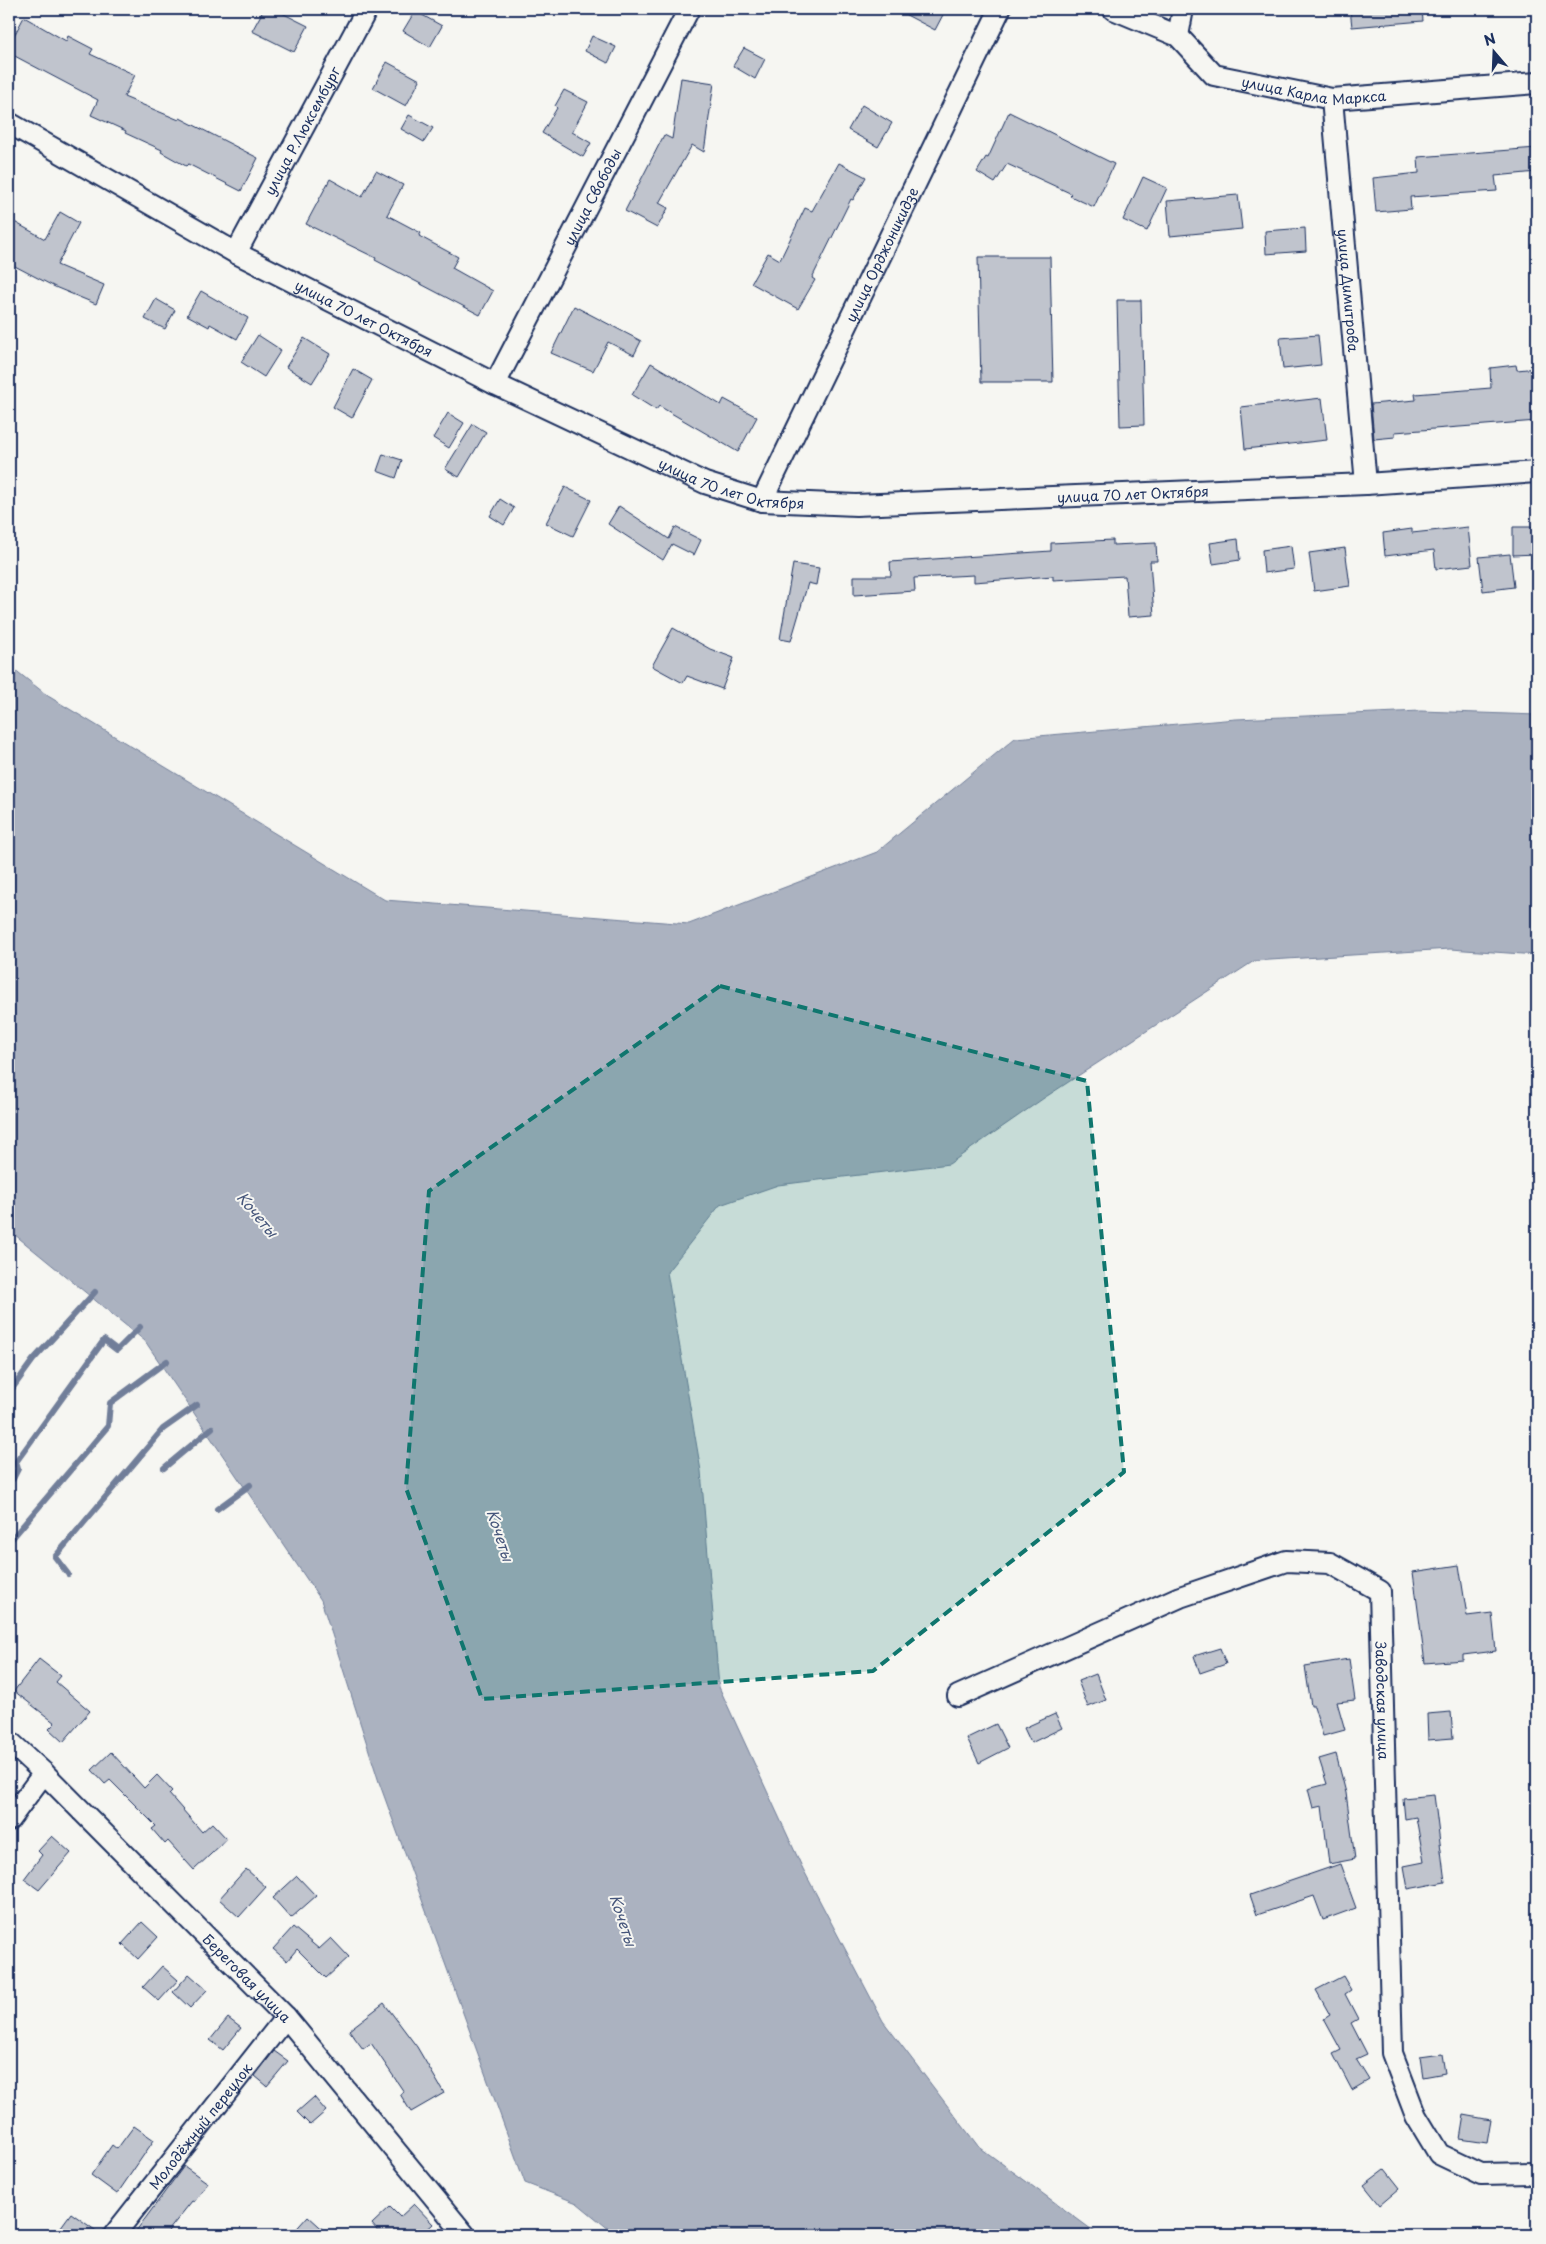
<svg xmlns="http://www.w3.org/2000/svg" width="1546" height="2244" viewBox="0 0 1546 2244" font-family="'Playpen Sans',sans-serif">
  <rect width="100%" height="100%" fill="#f6f6f2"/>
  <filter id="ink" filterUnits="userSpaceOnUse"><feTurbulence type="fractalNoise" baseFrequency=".02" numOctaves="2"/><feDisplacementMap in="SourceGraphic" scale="10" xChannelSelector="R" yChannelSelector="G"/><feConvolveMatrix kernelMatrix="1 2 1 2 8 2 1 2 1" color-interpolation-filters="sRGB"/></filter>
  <g filter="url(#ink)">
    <path fill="#abb2c0" stroke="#717e99" d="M9 665 48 696 385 900 689 924 877 852 1015 738 1236 719 1421 711 1537 715V955L1450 949 1254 961 1044 1098 949 1164 778 1185 720 1205 667 1272 701 1471 719 1687 803 1869 883 2021 978 2146 1099 2235H616L577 2203 525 2183 379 1782 321 1600 145 1341 9 1230Z"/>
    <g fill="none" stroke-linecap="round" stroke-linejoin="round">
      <path stroke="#717e99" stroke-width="6" d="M9 1393 33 1360 95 1292
        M164 1468 212 1428
        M13 1479 18 1469 16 1462 104 1340 117 1350 140 1327
        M217 1509 250 1485
        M9 1542 108 1426 110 1403 167 1361
        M68 1574 55 1557 163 1429 197 1405"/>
    </g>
    <path fill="#c0c4cd" stroke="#1b2f5e" d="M264 9H274L308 26 294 52 252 31Z
      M895 9H946L935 30Z
      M1350 9H1422L1423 21 1352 27Z
      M415 11 442 26 430 47 403 31Z
      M24 17 66 41 68 36 93 49 90 54 135 75 124 97 179 120 180 118 258 158 241 191 188 164 186 166 161 152 162 150 125 133 126 131 91 115 98 100 9 53V45Z
      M592 36 616 47 608 63 585 51Z
      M744 48 765 59 755 79 733 66Z
      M387 62 420 80 406 106 373 88Z
      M681 78 714 83 704 152 692 145 659 203 668 208 657 228 625 211 664 135 672 139Z
      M564 90 588 102 572 132 591 143 583 157 542 133 557 108 555 106Z
      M862 105 892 123 878 147 848 130Z
      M1009 112 1114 164 1094 207 1070 196 1072 194 1007 164 995 183 977 172 986 157 988 158Z
      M409 115 433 128 424 142 401 129Z
      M1537 148V172L1495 176 1497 191 1410 197 1411 209 1376 212 1373 178 1419 173 1418 157Z
      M839 163 866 177 853 200 851 199 812 278 815 280 798 309 751 283 768 253 780 260 805 208 812 211Z
      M376 171 403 185 387 215 421 233 419 236 458 257 452 268 493 291 480 315 375 260 376 258 306 224 330 179 362 197Z
      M1143 177 1167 188 1147 231 1123 220Z
      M1238 195 1242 229 1170 236 1167 201Z
      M60 212 79 223 57 265 104 285 96 304 55 287 9 263V219L45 239Z
      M1305 228 1306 251 1266 254 1265 231Z
      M978 257H1050L1053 382H981Z
      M201 291 248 318 237 339 210 324 209 327 187 315Z
      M156 299 175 310 165 329 145 319Z
      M1117 300H1141L1144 425 1120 426Z
      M574 306 641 341 634 355 608 342 593 371 551 353Z
      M258 335 281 350 264 377 241 362Z
      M1318 335 1321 365 1283 369 1280 338Z
      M304 338 330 354 312 383 286 367Z
      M651 363 721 405 724 399 757 417 738 452 659 406 656 410 632 395Z
      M1516 365 1517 370 1537 368V421L1395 432V437L1374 439 1371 404 1416 400 1415 394 1491 388 1490 368Z
      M353 369 372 380 352 418 333 407Z
      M1322 398 1327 440 1245 449 1241 407Z
      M448 413 464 423 449 448 433 438Z
      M473 424 486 432 459 477 445 469Z
      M383 454 402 460 396 478 377 471Z
      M565 487 591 500 573 536 546 523Z
      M500 499 514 508 504 525 490 516Z
      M619 506 669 539 675 527 701 540 694 555 672 544 663 560 608 524Z
      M1468 527 1472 565 1436 569 1434 550 1385 556 1383 533 1412 529V533Z
      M1513 527H1537V554L1513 555Z
      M1238 539 1240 560 1213 564 1210 543Z
      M1113 540V545L1156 543 1157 561H1150L1154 615 1128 617 1125 576 1053 580V576L974 582V575L914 578 915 591 854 595V576H891L890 562 1051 551V543Z
      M1291 546 1294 569 1264 573 1262 550Z
      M1345 548 1350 586 1314 591 1309 553Z
      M1510 554 1514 587 1483 591 1479 557Z
      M793 564 819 568 816 585 808 583 791 641 780 639Z
      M673 628 710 649 734 658 722 689 687 676 683 683 652 666Z
      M1459 1565 1467 1616 1492 1613 1496 1651 1463 1655V1660L1425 1663 1413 1572Z
      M1220 1648 1226 1664 1200 1673 1194 1656Z
      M39 1659 61 1676 56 1682 90 1711 63 1742 49 1729 55 1723 14 1691Z
      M1349 1659 1355 1700 1337 1702 1345 1730 1323 1736 1314 1706H1311L1305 1666Z
      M1096 1674 1106 1700 1088 1707 1078 1681Z
      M1451 1712 1453 1738 1428 1740 1427 1714Z
      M1055 1714 1062 1728 1031 1743 1024 1728Z
      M996 1724 1008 1748 979 1763 967 1738Z
      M111 1752 144 1788 157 1775 172 1791 169 1794 202 1832 212 1823 227 1839 194 1870 168 1841 165 1844 152 1829 156 1826 110 1780 105 1784 92 1770Z
      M1336 1754 1346 1793 1355 1859 1329 1864 1322 1806 1313 1808 1308 1789 1327 1784 1319 1759Z
      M1434 1795 1445 1882 1408 1889 1404 1866 1424 1862 1416 1817 1405 1819 1403 1798Z
      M52 1836 71 1853 39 1890 24 1879 42 1855 38 1851Z
      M1340 1864 1356 1908 1323 1920 1314 1896 1257 1915 1250 1895Z
      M246 1869 266 1887 239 1917 219 1899Z
      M297 1876 316 1896 291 1918 273 1898Z
      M142 1922 158 1937 138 1959 122 1944Z
      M293 1927 319 1949 331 1938 349 1957 326 1978 297 1949 287 1961 273 1949Z
      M162 1966 178 1980 159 2001 143 1987Z
      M189 1974 207 1990 190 2008 173 1992Z
      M1343 1976 1351 1990 1345 1994 1358 2019 1351 2023 1367 2054 1356 2059 1369 2080 1352 2090 1333 2054 1341 2050 1324 2019 1330 2015 1316 1990Z
      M384 2003 417 2047 444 2093 411 2112 400 2094 404 2092 371 2043 363 2049 349 2030Z
      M228 2018 241 2028 223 2050 210 2040Z
      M274 2051 288 2061 267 2086 255 2076Z
      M1442 2054 1445 2073 1423 2077 1420 2057Z
      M314 2097 326 2111 310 2125 297 2112Z
      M1464 2115 1491 2120 1487 2143 1460 2139Z
      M134 2126 154 2140 117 2194 91 2175 112 2145 117 2149Z
      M184 2166 208 2183 194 2202 192 2201 165 2235H133Z
      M1385 2169 1400 2188 1380 2205 1364 2185Z
      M414 2204 433 2224 421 2235H381L372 2224 390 2207 400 2217Z
      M71 2213 102 2235H55Z
      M308 2216 329 2235H291Z"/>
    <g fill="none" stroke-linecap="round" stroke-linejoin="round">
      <defs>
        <g id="minor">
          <path id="s1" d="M1113 9 1178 36 1214 75 1332 99 1537 83"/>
          <path d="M1178 36 1183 9"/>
          <path id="s2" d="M1332 99 1366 484"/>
          <path id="s3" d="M9 123 236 253 495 384 705 483 762 501 856 505 1366 484 1537 472"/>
          <path id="s4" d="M236 253 367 9"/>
          <path id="s5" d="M495 384 689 9"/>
          <path id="s6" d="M762 501 1000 9"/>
          <path id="s7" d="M958 1696 1180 1597 1286 1561 1330 1563 1380 1591 1392 2053 1416 2116 1439 2154 1481 2174 1537 2173"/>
          <path id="s8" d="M9 1741 44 1773 286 2017 465 2235"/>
          <path d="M9 1820 44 1773"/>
          <path id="s9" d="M114 2235 286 2017"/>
        </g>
      </defs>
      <use href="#minor" stroke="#1b2f5e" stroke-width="24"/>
      <use href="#minor" stroke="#f6f6f2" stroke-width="20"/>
    </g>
  </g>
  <path fill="#0f766e" fill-opacity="0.2" stroke="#0f766e" stroke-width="4" stroke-dasharray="10 6" stroke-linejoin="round" d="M720 986 1087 1081 1124 1472 873 1671 482 1699 406 1488 429 1191Z"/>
  <g text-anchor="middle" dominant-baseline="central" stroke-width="4" stroke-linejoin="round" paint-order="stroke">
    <g font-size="14" fill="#1b2f5e" stroke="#f6f6f2">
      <text stroke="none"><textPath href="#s1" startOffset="225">улица Карла Маркса</textPath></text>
      <text stroke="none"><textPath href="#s4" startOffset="139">улица Р.Люксембург</textPath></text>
      <text stroke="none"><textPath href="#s5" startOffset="211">улица Свободы</textPath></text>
      <text stroke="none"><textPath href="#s6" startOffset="274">улица Орджоникидзе</textPath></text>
      <text stroke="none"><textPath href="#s2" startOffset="192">улица Димитрова</textPath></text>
      <text stroke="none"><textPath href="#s3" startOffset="405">улица 70 лет Октября</textPath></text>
      <text stroke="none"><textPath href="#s3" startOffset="810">улица 70 лет Октября</textPath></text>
      <text stroke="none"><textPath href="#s3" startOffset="1215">улица 70 лет Октября</textPath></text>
      <text stroke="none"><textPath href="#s7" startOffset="566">Заводская улица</textPath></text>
      <text stroke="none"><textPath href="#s8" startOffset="336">Береговая улица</textPath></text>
      <text stroke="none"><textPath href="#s9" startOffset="139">Молодёжный переулок</textPath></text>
    </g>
    <g font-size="15" font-style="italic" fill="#46567b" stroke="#f6f6f2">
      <text transform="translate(258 1214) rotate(50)">Кочеты</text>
      <text transform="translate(501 1535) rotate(72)">Кочеты</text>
      <text transform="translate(624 1920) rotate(72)">Кочеты</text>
    </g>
  </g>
  <rect width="1546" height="2244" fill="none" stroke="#f6f6f2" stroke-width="30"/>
  <rect x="15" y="15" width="1516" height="2214" fill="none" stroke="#1b2f5e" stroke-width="2" filter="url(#ink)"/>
  <g transform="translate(1494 52) rotate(341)" stroke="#f6f6f2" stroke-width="4" paint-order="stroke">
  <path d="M0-4L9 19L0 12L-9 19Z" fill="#1b2f5e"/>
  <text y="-8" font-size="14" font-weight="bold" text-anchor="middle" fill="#1b2f5e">N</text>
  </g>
</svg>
